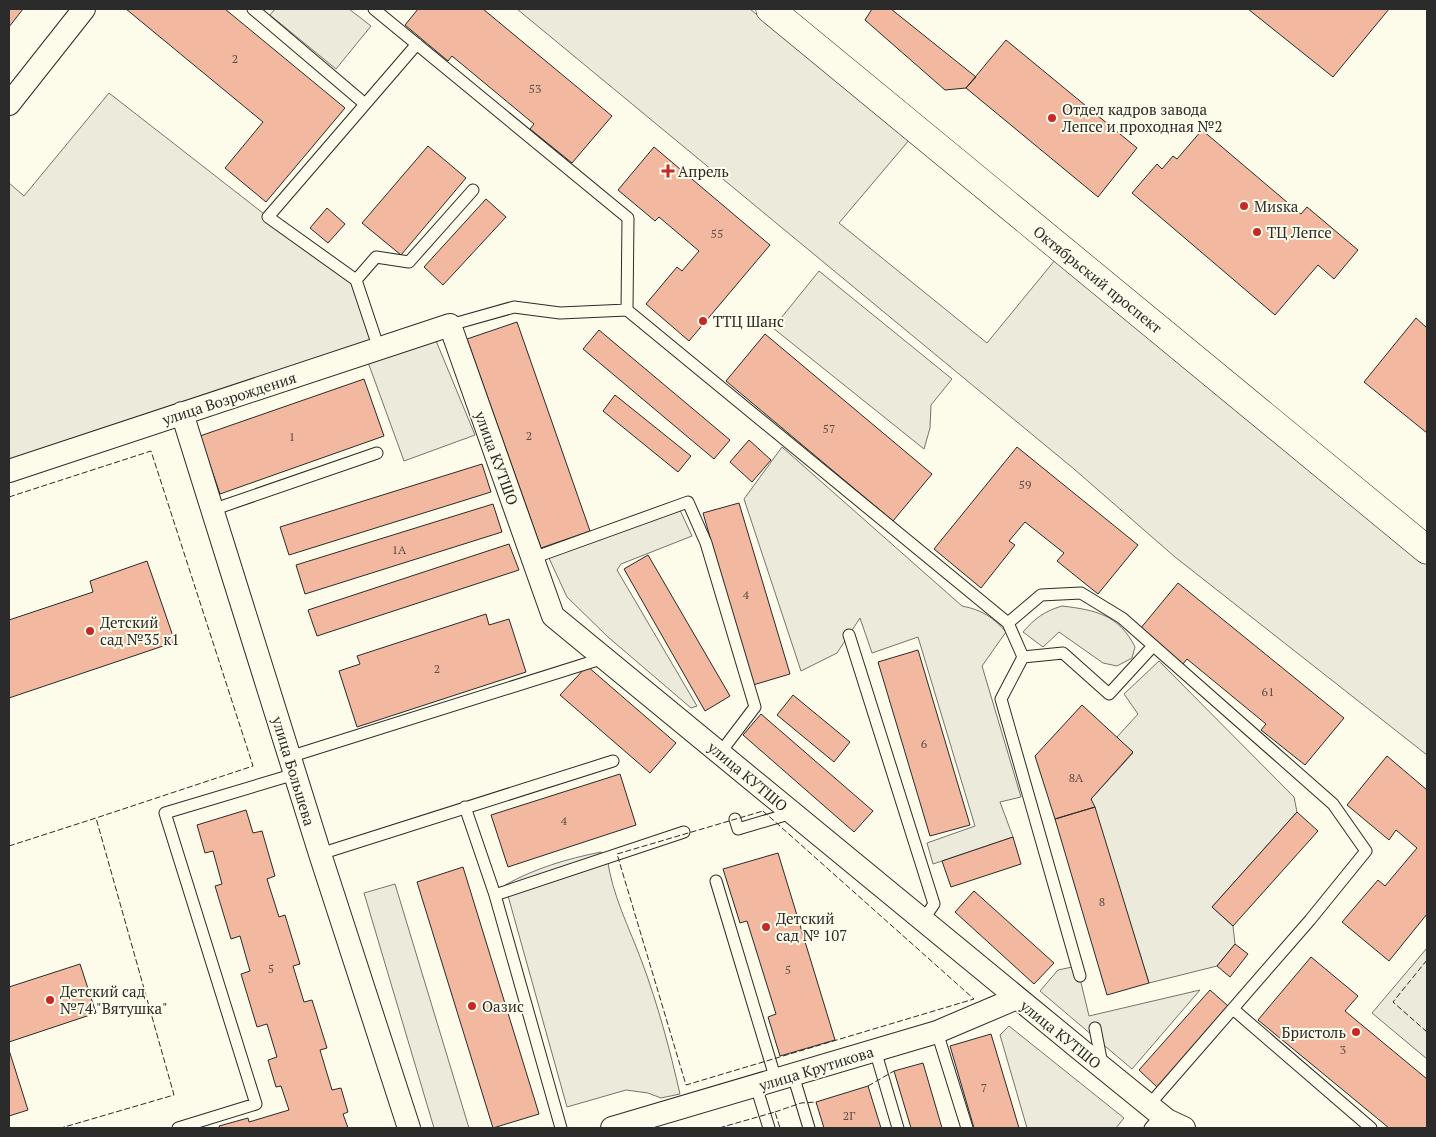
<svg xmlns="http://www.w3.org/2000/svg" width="1436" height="1137" viewBox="0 0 1436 1137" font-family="'PT Serif',serif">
  <rect width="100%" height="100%" fill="#fdfbea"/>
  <path fill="#ecebdb" stroke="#74746e" d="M275 9H349L371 26 336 69 270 15Z
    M517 9H750L889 125 910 139 839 223 987 343 1055 260 1427 564V755L1175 557 1074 469Z
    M109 93 268 217 356 280 379 348 432 331 475 435 404 461 365 354 9 471V183L24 196Z
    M819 271 952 379 931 405 930 428 924 449 773 328Z
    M782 447 962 606C982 610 993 617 1006 632L982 666 1021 797 1000 802 1013 837 933 864 927 843 975 826 918 637 872 653 860 618 837 653 801 671 744 499Z
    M679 508 692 536 621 564 617 570 697 706 691 708 608 637 567 597 548 556Z
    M1062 606C1096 610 1119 615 1135 647L1132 658 1117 666 1103 663 1059 632 1043 647 1023 632C1035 618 1045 611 1062 606Z
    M1159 661 1294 797 1297 812 1212 907 1233 926 1235 944 1217 966 1149 983 1091 799 1133 753 1117 737 1138 714 1124 694Z
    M601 852 607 857C612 895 629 927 642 962 658 1005 670 1050 680 1094L661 1098 648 1093 626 1090 567 1107 505 885C536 868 566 859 601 852Z
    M395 884 469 1128H434L364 893Z
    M1427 948V1059L1372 1013Z
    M1077 966 1089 1016 1200 990 1132 1069 1040 991 1058 970Z
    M1009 1026 1124 1118 1116 1128H1027L1000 1035Z"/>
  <path fill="#f2b8a0" stroke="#2b2b2b" d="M9 9H23L9 27Z
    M126 9H225L345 108 266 202 225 168 263 122Z
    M418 9H483L612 116 572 163 530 129 534 124 452 56 448 61 405 25Z
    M872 9H891L976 77 966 88 945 90 865 20Z
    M1248 9H1389L1333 77Z
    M1006 40 1137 148 1098 197 966 88Z
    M1202 130 1301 214 1307 207 1358 250 1334 279 1318 265 1275 315 1132 193 1157 164 1162 169 1173 156 1177 159Z
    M428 146 466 178 401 255 362 223Z
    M654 147 770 245 689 341 646 304 677 267 682 271 699 251 659 217 655 221 618 190Z
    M486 199 506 217 443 285 424 267Z
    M327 208 345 224 328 243 310 228Z
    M1416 318 1427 328V433L1364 382Z
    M517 322 590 531 541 548 467 339Z
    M599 330 730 440 714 459 583 349Z
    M765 334 932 474 893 521 726 381Z
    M364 379 384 436 220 494 200 436Z
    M615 395 691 456 678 472 603 411Z
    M749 440 771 460 752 482 730 462Z
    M1017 447 1138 545 1098 594 1057 561 1064 553 1025 522 1009 541 1015 545 981 588 934 549Z
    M482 464 491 492 289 555 280 527Z
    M739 503 790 674 753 685 703 513Z
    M493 504 502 532 305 594 296 565Z
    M509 544 519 570 317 636 308 610Z
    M648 555 730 696 705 711 624 569Z
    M147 561 175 642 9 698V620L93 592 90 581Z
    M1178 583 1344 718 1305 765 1261 730 1266 724 1187 659 1183 664 1140 629Z
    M486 614 489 625 509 619 526 672 357 727 339 671 360 664 357 656Z
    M918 650 970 825 930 836 878 662Z
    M587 666 676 743 650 773 560 695Z
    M793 695 850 742 834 762 777 715Z
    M1082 705 1133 752 1091 799 1095 807 1055 819 1035 756Z
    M761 714 873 811 854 832 743 735Z
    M1387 756 1427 790V914L1389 961 1342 922 1378 880 1385 886 1417 848 1396 830 1389 840 1347 805Z
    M620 774 636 825 508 867 491 815Z
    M1095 807 1149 983 1107 995 1055 819Z
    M246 810 253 833 262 831 275 876 267 879 279 917 285 915 300 964 293 966 304 1002 312 1000 327 1048 320 1050 332 1090 341 1088 348 1112 343 1114 348 1128H220L219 1126 248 1118 249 1122 289 1110 281 1086 276 1087 268 1060 277 1057 267 1024 257 1027 241 974 250 971 240 936 231 939 215 886 222 884 213 851 205 853 197 825Z
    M1297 812 1318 831 1233 926 1212 907Z
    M1013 837 1021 864 951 887 942 861Z
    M778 853 835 1040 780 1056 768 1017 776 1014 747 921 740 923 723 869Z
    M463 867 539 1114 493 1128 417 882Z
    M974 891 1054 963 1034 984 955 912Z
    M1235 944 1248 954 1230 977 1217 966Z
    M1311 957 1358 996 1345 1011 1427 1079V1128H1389L1258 1020Z
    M80 964 96 1013 9 1042V987Z
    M1210 990 1228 1006 1157 1087 1139 1070Z
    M991 1034 1019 1128H974L950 1046Z
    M9 1050 28 1110 9 1116Z
    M923 1063 942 1128H911L894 1071Z
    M868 1086 881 1128H824L816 1102Z"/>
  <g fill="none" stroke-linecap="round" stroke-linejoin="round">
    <defs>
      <path id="lane" d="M253 9 365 104
        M374 9 628 218 627 310 1008 623 1041 595 1081 593 1122 618 1333 804 1366 851 1310 920 1149 1105
        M356 280 376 257 409 262 473 190
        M450 325 514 307 560 313 627 310
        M379 349 356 280 268 217 417 44
        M212 510 377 453
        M533 558 688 502 706 543 755 707 720 753
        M1008 623 1023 657 1063 653 1109 694 1153 646
        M849 635 934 904 923 920
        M1023 657 1001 699 1080 976
        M289 757 604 658
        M465 807 495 895 561 1128
        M735 819 738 829 792 813
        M320 854 613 761
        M716 881 776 1080
        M495 895 684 832
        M1233 1009 1371 1128
        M1095 1028 1102 1064
        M937 1032 967 1128
        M875 1050 898 1128
        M793 1075 809 1128
        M756 1086 769 1128
        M178 1128 256 1104 165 813 295 774
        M1150 1128 1161 1115"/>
      <path id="street" d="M9 104 84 9
        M182 413 320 854 409 1128
        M9 471 450 325 553 616 1087 1055 1167 1120 1184 1128
        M612 1128 937 1032 1017 998"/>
      <path id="primary" d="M770 9 1427 550"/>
    </defs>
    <use href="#lane" stroke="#2b2b2b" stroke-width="13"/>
    <use href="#street" stroke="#2b2b2b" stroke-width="24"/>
    <use href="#primary" stroke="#2b2b2b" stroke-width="29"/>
    <use href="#lane" stroke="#fdfbea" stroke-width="11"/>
    <use href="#street" stroke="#fdfbea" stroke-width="22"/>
    <use href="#primary" stroke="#fdfbea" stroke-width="28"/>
    <path stroke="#2b2b2b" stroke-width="1" stroke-dasharray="6 2.5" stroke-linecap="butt" d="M9 497 151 451 253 766 96 818
      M763 811 974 999 686 1085 617 854Z
      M9 846 96 818 174 1095 61 1128
      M1427 960 1393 1002 1427 1032
      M868 1086 894 1071
      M775 1112 801 1103 816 1102
      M719 1128 775 1112 780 1128"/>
  </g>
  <g fill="#c62828" stroke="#fdfbea" stroke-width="2">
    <circle cx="1052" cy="118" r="5"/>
    <path d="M665.5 163.5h5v5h5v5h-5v5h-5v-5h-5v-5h5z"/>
    <circle cx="1244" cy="206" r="5"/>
    <circle cx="1257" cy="232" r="5"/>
    <circle cx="703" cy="321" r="5"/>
    <circle cx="90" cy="631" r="5"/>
    <circle cx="766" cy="927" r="5"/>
    <circle cx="50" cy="1000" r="5"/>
    <circle cx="472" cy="1006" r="5"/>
    <circle cx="1356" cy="1032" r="5"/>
  </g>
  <g text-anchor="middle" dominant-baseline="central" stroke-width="4" stroke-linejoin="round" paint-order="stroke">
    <g font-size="12" fill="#5d4e48">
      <text x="235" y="58">2</text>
      <text x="535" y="88">53</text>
      <text x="717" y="233">55</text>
      <text x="829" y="428">57</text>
      <text x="529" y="435">2</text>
      <text x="292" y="436">1</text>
      <text x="1025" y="484">59</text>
      <text x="399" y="549">1А</text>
      <text x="746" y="594">4</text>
      <text x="437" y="668">2</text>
      <text x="1268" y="691">61</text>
      <text x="924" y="743">6</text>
      <text x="1076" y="777">8А</text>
      <text x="564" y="820">4</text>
      <text x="1102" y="901">8</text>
      <text x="271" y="968">5</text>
      <text x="788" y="969">5</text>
      <text x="1343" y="1049">3</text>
      <text x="984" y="1087">7</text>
      <text x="849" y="1115">2Г</text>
    </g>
    <g font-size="15" fill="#2b2b2b" stroke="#fdfbea" text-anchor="start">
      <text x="1062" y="109">Отдел кадров завода<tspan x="1062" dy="17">Лепсе и проходная №2</tspan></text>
      <text x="678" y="171">Апрель</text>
      <text x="1254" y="206">Миsка</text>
      <text x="1267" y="232">ТЦ Лепсе</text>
      <text x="713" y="321">ТТЦ Шанс</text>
      <text x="100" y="622">Детский<tspan x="100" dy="17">сад №35 к1</tspan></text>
      <text x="776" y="918">Детский<tspan x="776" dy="17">сад № 107</tspan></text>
      <text x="60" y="991">Детский сад<tspan x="60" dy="17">№74 "Вятушка"</tspan></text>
      <text x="482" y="1006">Оазис</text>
      <text x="1346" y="1032" text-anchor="end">Бристоль</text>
    </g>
    <g font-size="15" fill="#2b2b2b" stroke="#fdfbea">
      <text transform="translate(1098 279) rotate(39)">Октябрьский проспект</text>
      <text transform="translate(229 398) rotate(-18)">улица Возрождения</text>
      <text transform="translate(497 458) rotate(70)">улица КУТШО</text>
      <text transform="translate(294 771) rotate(73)">улица Большева</text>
      <text transform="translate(748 776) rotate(40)">улица КУТШО</text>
      <text transform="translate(1061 1034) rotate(39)">улица КУТШО</text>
      <text transform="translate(816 1068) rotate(-17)">улица Крутикова</text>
    </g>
  </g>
  <rect width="1436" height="1137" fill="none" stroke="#2b2b2b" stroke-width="20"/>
</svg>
